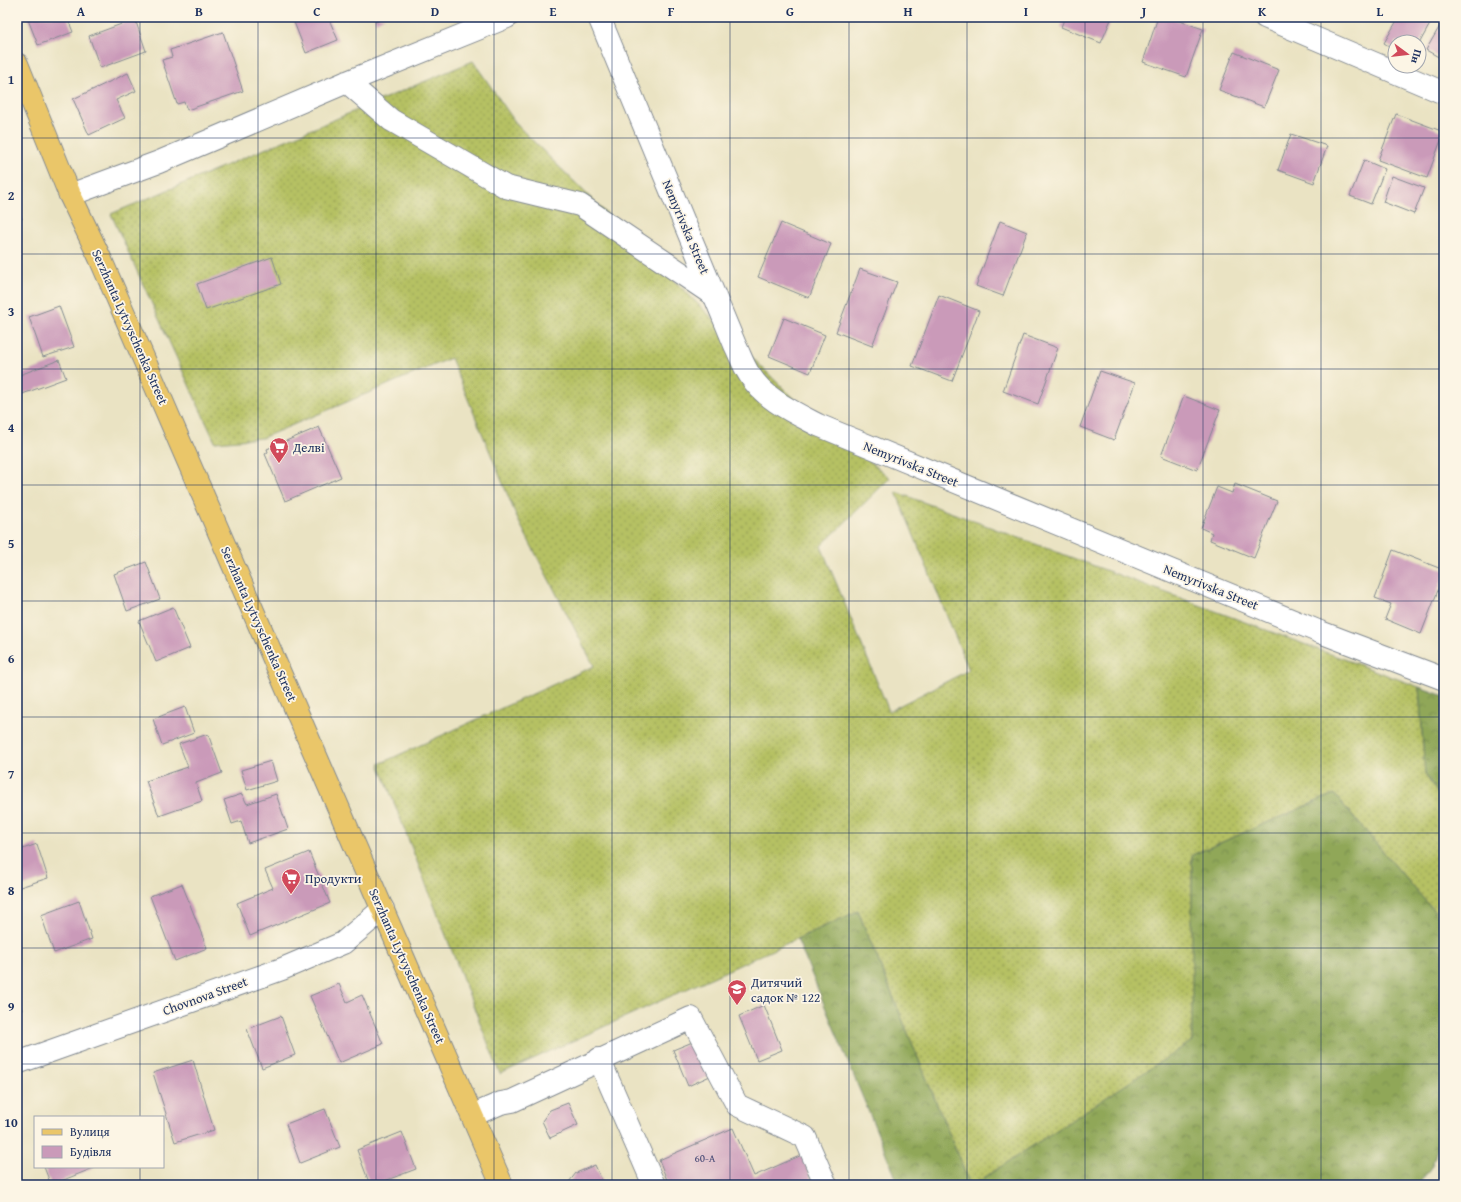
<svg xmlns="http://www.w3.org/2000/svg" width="1461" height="1202" viewBox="0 0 1461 1202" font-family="'Gentium Book Plus',serif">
  <defs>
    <pattern id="grass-dots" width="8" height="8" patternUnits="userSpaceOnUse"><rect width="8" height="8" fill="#b6c163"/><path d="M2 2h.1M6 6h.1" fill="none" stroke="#939d55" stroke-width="1.8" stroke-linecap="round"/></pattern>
    <pattern id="forest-crowns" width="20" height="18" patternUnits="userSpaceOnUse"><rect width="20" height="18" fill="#90a759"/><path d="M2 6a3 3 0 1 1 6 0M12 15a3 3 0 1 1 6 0" fill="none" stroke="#75884d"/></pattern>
  </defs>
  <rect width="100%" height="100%" fill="#fcf5e5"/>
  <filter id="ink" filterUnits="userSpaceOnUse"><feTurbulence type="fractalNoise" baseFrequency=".025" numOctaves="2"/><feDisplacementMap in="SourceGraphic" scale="8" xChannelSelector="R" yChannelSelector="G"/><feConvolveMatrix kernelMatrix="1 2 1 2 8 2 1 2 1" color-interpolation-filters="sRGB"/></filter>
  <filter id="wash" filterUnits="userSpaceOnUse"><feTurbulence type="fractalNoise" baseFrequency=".012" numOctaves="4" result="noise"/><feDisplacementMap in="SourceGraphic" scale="16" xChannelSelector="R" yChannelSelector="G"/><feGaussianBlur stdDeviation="0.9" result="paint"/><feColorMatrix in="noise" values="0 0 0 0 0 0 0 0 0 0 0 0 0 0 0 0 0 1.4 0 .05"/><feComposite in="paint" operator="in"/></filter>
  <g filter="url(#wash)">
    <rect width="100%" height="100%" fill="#eae3c3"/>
    <path fill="url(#grass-dots)" stroke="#687860" d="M473 61 518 126 787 392 890 478 821 546 889 711 969 670 896 492 1419 687 1425 774 1444 803V923L1334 794 1192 855 1193 1041 973 1185H970L858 911 500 1074 379 764 594 666 518 520 451 358 262 438 215 442 111 214Z"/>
    <path fill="url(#forest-crowns)" stroke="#566b5c" d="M1419 687 1444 696V803L1425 774Z
      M1334 794 1444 923V1126L1432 1166 1418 1185H973L1192 1041V855Z
      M858 911 970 1185H899L797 939Z"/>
    <g id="blocks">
      <path fill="#ca9ab9" d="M27 17H67L73 32 38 45Z
        M292 17H328L338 40 306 53Z
        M374 17H385L376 22Z
        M1065 17H1112L1101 43 1061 27Z
        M1158 17H1168L1203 29 1186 77 1143 62Z
        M1399 17H1419L1430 24 1420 42H1395V50L1384 43Z
        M135 19 146 51 100 68 89 36Z
        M1444 19V60L1426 50Z
        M223 32 243 91 187 110 184 102 177 104 162 60 172 57 170 50Z
        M1234 52 1279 70 1264 107 1219 90Z
        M128 73 136 91 116 100 125 118 89 135 73 99Z
        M1396 114 1444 132 1427 178 1378 160Z
        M1291 134 1327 146 1314 183 1278 170Z
        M1364 160 1385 169 1371 204 1350 196Z
        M1392 176 1424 188 1414 214 1383 202Z
        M17 204 22 219 17 220Z
        M1000 221 1027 232 1003 296 976 286Z
        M781 223 831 244 809 298 758 277Z
        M272 257 281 284 206 310 197 284Z
        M860 269 897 282 872 346 836 332Z
        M939 295 979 311 952 381 912 366Z
        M59 306 74 347 43 357 29 317Z
        M784 318 825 335 810 373 769 356Z
        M1023 335 1058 348 1038 404 1003 391Z
        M59 360 66 378 17 396V376Z
        M1100 371 1135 383 1114 440 1080 427Z
        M1184 396 1220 410 1197 470 1161 456Z
        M319 427 341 477 285 501 265 454 268 452 267 449Z
        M1235 484 1277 501 1254 558 1210 540 1212 533 1201 528 1217 487 1232 493Z
        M1393 550 1444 570V575L1421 634 1385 619 1391 604 1375 598Z
        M146 562 160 599 127 611 114 574Z
        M173 607 190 648 156 662 139 621Z
        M185 707 194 733 162 745 153 719Z
        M208 734 222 773 196 783 202 801 159 816 146 781 188 767 179 744Z
        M271 761 277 781 247 790 241 770Z
        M242 794 247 804 276 794 288 829 248 843 241 821 232 824 224 800Z
        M37 844 48 878 17 888V851Z
        M309 852 330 903 250 936 237 903 273 888 265 870Z
        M182 884 207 948 175 961 150 896Z
        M79 901 92 939 54 953 41 915Z
        M339 984 347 1002 362 995 383 1044 339 1063 310 996Z
        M17 996 22 1010 17 1012Z
        M764 1005 782 1050 757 1060 739 1016Z
        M281 1016 295 1055 262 1068 247 1029Z
        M695 1041 710 1076 688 1086 673 1050Z
        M193 1060 214 1130 175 1142 153 1073Z
        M568 1103 578 1125 550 1138 542 1121 550 1110Z
        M325 1109 340 1147 300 1163 286 1124Z
        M733 1128 754 1176 802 1155 814 1185H669L659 1160Z
        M402 1132 416 1169 374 1185H370L357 1150Z
        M595 1165 604 1185H570L569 1182 576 1173Z
        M44 1167H96L51 1185Z"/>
    </g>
  </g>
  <g filter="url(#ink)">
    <use href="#blocks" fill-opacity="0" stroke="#828990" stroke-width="1"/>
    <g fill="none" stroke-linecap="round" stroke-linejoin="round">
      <defs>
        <path id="minor" d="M599 17 735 345C740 355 743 365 749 374 764 399 793 412 818 425L1320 632 1444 679
          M1265 17 1444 93
          M347 82 391 120 506 187 580 205 715 296
          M70 195 159 162 347 82 507 17
          M599 1059 654 1185
          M17 1063 282 969 343 943 383 909
          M473 1115 501 1103 512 1101 691 1018 737 1105 805 1137 826 1185"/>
        <path id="major" d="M17 64 70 195 100 258 502 1185"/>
      </defs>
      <use href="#minor" stroke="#828990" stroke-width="24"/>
      <use href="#major" stroke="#828990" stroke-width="24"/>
      <use href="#minor" stroke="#fff" stroke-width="22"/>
      <use href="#major" stroke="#eac669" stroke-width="22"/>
    </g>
  </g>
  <path fill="none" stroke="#1b2f5e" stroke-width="1" stroke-opacity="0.55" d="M140 17V1117M258 17V1185M376 17V1185M494 17V1185M612 17V1185M730 17V1185M849 17V1185M967 17V1185M1085 17V1185M1203 17V1185M1321 17V1185M17 138H1444M17 254H1444M17 369H1444M17 485H1444M17 601H1444M17 717H1444M17 833H1444M17 948H1444M17 1064H1444M140 1167V1185"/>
  <defs>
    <symbol id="supermarket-pin" viewBox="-11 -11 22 30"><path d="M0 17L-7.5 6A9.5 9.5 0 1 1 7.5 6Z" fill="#d1495b" stroke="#fcf5e5"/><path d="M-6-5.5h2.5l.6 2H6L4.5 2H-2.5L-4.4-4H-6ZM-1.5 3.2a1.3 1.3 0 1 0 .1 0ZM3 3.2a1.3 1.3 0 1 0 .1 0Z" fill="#fff"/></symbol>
    <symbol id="school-pin" viewBox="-11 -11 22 30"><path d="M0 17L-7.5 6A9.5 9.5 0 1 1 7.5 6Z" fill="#d1495b" stroke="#fcf5e5"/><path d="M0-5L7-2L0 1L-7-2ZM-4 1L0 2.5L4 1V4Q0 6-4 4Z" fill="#fff"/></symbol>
  </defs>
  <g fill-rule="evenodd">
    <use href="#supermarket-pin" x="268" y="436" width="22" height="30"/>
    <use href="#supermarket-pin" x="280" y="867" width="22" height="30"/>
    <use href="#school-pin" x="726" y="978" width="22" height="30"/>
  </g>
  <g text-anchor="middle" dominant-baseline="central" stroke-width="3.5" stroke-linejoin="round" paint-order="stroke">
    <g font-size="11" fill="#474a75">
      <text x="705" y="1158">60-А</text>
    </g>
    <g font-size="13" fill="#1b2f5e" stroke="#fcf5e5">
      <text transform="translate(686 227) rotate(67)">Nemyrivska Street</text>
      <text transform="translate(130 327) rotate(66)">Serzhanta Lytvyschenka Street</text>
      <text transform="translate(911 464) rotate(22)">Nemyrivska Street</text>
      <text transform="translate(1211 587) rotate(22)">Nemyrivska Street</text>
      <text transform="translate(259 624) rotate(66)">Serzhanta Lytvyschenka Street</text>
      <text transform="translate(407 966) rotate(66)">Serzhanta Lytvyschenka Street</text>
      <text transform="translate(205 996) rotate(-20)">Chovnova Street</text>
    </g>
    <g font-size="13" fill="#1b2f5e" stroke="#fcf5e5" text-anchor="start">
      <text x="293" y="447">Делві</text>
      <text x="305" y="878">Продукти</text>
      <text x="751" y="982">Дитячий<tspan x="751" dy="15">садок № 122</tspan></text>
    </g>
  </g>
  <rect width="1461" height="1202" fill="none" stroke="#fcf5e5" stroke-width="44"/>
  <rect x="34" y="1116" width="130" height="52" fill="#fcf5e5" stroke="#a2a6af"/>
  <rect x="42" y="1129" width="20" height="6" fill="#eac669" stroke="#a2a6af"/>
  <text x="70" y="1136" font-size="12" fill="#1b2f5e">Вулиця</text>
  <rect x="42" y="1146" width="20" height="12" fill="#ca9ab9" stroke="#a2a6af"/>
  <text x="70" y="1156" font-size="12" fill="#1b2f5e">Будівля</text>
  <g transform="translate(1407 54) rotate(105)"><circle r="19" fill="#fcf5e5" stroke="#a2a6af"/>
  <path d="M0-3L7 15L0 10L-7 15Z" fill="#d1495b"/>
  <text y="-6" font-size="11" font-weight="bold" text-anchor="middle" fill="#1b2f5e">Пн</text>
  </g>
  <rect x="22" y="22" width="1417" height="1158" fill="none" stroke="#1b2f5e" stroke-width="1.5"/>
  <g font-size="13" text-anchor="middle" font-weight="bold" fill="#1b2f5e">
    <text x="81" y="16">A</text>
    <text x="199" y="16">B</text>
    <text x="317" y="16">C</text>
    <text x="435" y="16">D</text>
    <text x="553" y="16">E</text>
    <text x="671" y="16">F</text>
    <text x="790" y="16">G</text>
    <text x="908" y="16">H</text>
    <text x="1026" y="16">I</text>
    <text x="1144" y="16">J</text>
    <text x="1262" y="16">K</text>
    <text x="1380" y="16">L</text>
    <text x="11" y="84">1</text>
    <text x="11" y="200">2</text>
    <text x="11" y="316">3</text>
    <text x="11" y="432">4</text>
    <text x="11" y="548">5</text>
    <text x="11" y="663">6</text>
    <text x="11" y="779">7</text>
    <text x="11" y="895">8</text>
    <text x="11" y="1011">9</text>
    <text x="11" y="1127">10</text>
  </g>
</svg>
